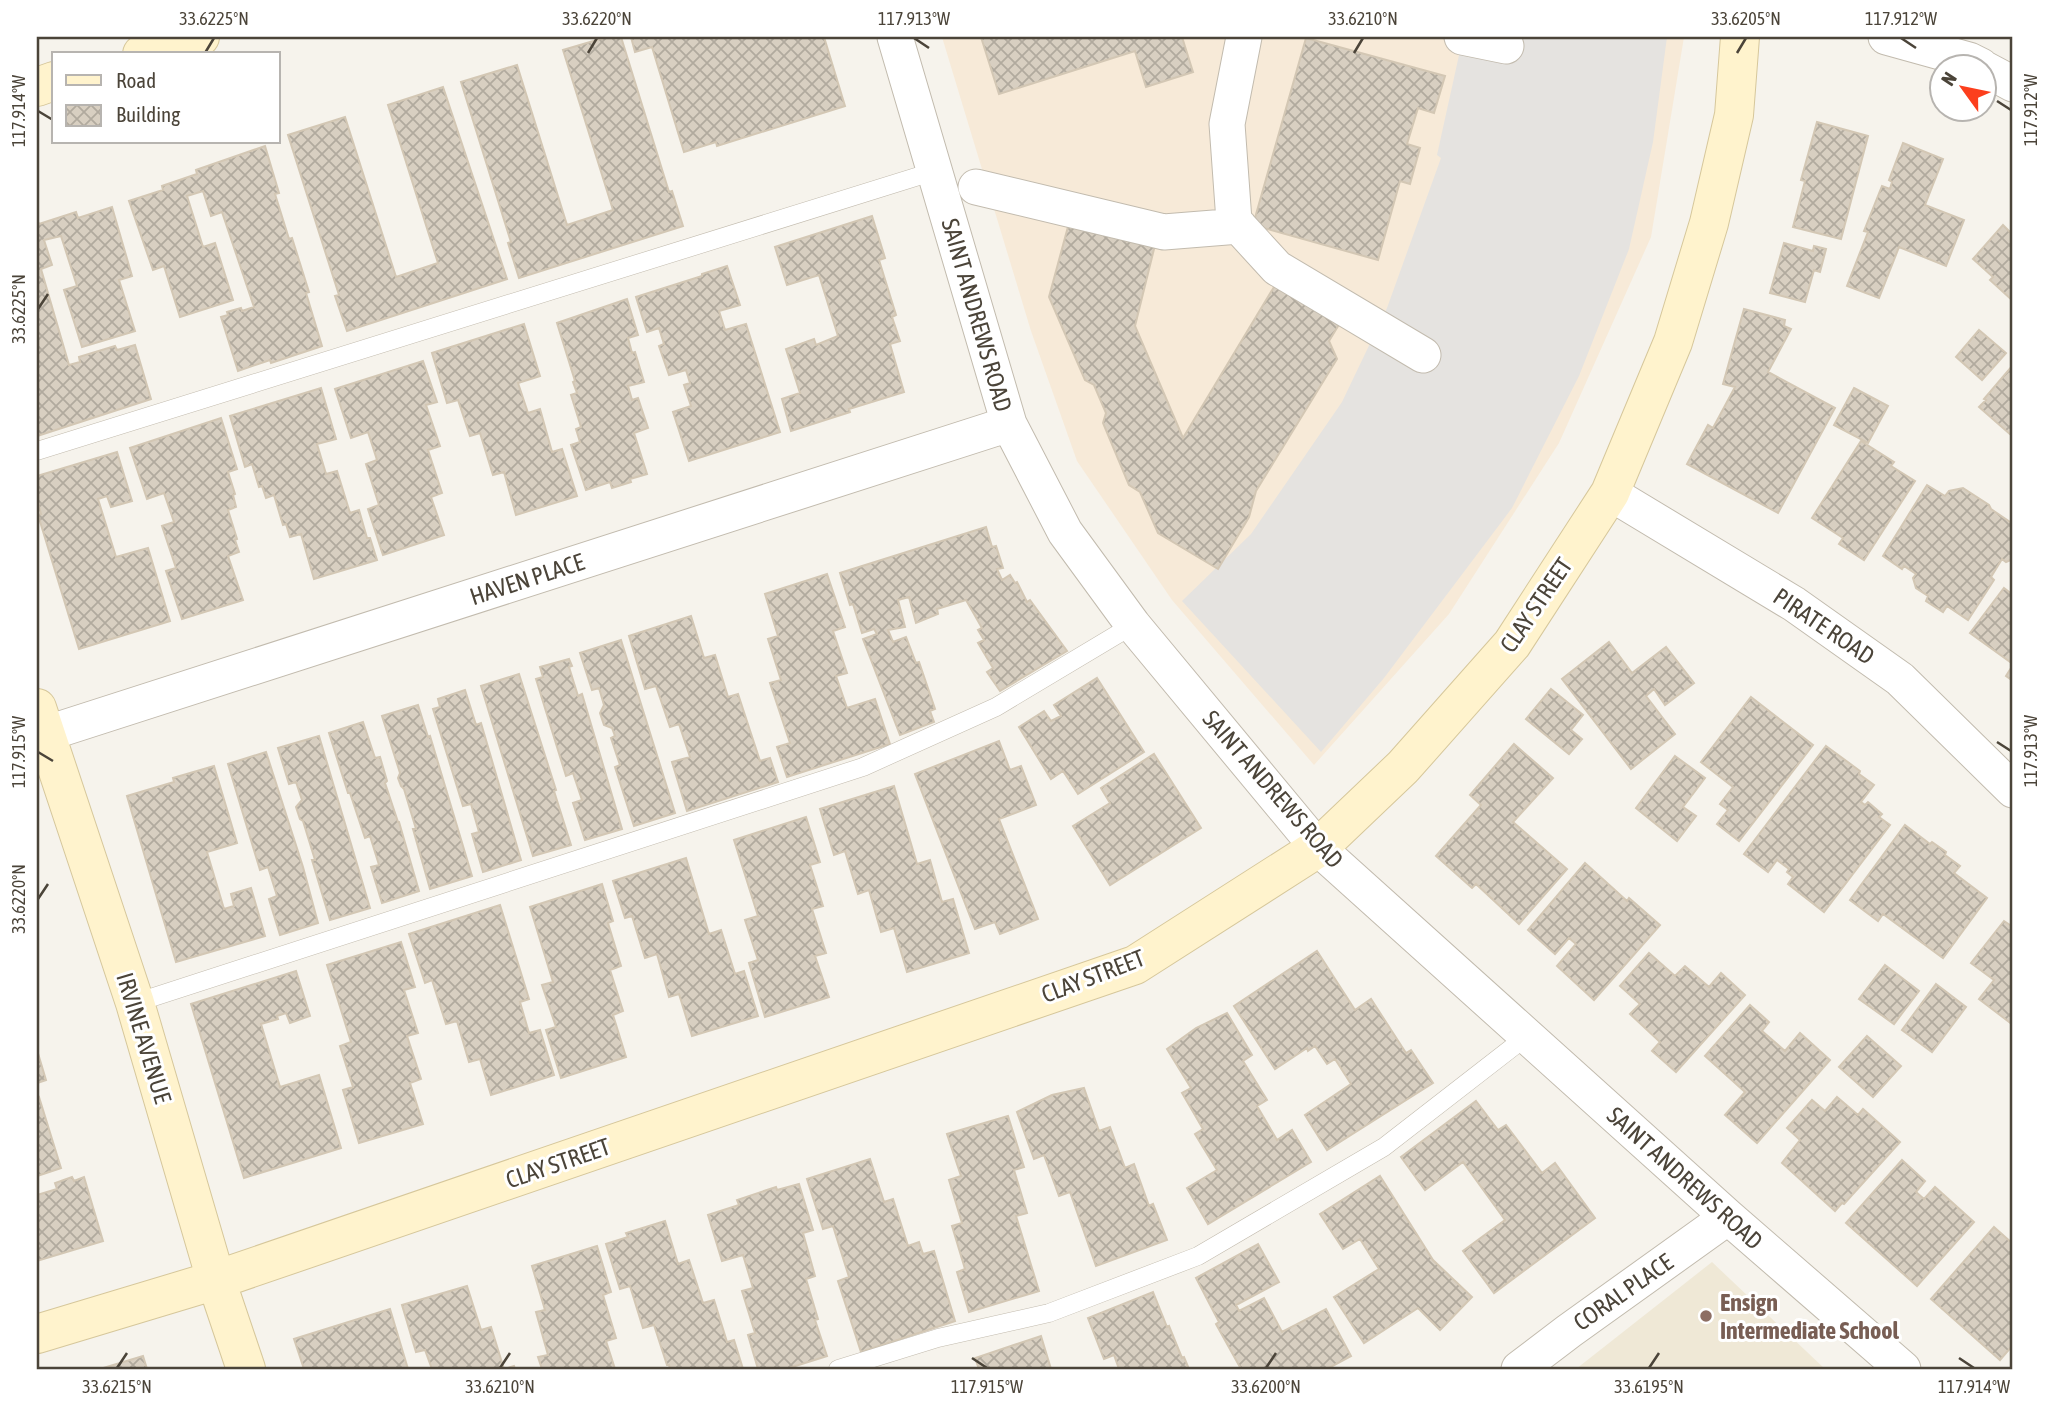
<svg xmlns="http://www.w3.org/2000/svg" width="2050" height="1406" viewBox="0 0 2050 1406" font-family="'Asap Condensed',sans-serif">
  <defs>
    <pattern id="building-cross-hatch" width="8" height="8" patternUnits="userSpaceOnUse" patternTransform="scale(1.75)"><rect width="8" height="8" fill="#d8cfc1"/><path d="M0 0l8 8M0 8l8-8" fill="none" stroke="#b1aa9e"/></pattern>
  </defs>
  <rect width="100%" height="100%" fill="#f6f3ec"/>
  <path fill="#f7ead8" d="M942 37H1684L1651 237 1559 443 1449 614 1314 765 1172 600 1077 461 1031 331Z"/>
  <path fill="#efe8d6" d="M1712 1262 1825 1369H1576Z"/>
  <path fill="#e5e3e0" d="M1463 37H1667L1653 142 1629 249 1579 376 1512 508 1384 678 1321 752 1182 601 1251 534 1342 402 1387 308 1441 158 1437 155Z"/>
  <path fill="url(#building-cross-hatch)" stroke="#d3c7b4" stroke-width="2" d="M607 37H621L669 192 672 191 683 226 519 278 508 243 511 242 461 82 517 65 567 225 613 210 563 50Z
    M631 37H824L845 106 717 146 716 142 684 152 652 47 635 52Z
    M981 37H1182L1193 72 1146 87 1135 51 999 94Z
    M1306 38 1445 76 1434 113 1418 108 1407 144 1420 148 1410 184 1400 181 1378 260 1253 225Z
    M443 87 507 279 347 331 335 296 339 295 288 135 345 117 396 277 438 263 388 105Z
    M1817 122 1868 136 1841 239 1793 227 1805 181 1801 180Z
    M1903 143 1943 159 1925 205 1964 220 1946 266 1899 247 1879 298 1847 286 1868 232 1864 231 1882 186 1890 189 1892 182 1889 180Z
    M265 146 279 193 275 194 289 239 292 238 309 292 306 293 322 346 271 363 270 360 238 371 221 317 228 315 227 312 241 308 242 311 254 307 222 212 211 216 203 191 187 196 203 247 215 243 233 300 180 317 164 266 153 270 129 201 163 190 162 186 197 174 196 170Z
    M112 207 132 276 119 280 135 331 82 347 64 290 77 286 61 236 44 240 52 265 41 269 69 365 80 362 79 357 115 346 117 350 135 345 151 399 37 436V220L39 224 76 212 78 218Z
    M872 216 885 258 879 260 896 315 892 317 900 341 890 344 904 392 849 409 850 412 791 431 782 399 800 393 786 349 814 339 816 345 838 336 819 275 787 285 775 247Z
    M1069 223 1155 245 1135 326 1183 438 1277 282 1343 318 1329 341 1337 359 1256 491 1249 517 1218 569 1158 533 1140 492 1129 485 1103 423 1106 413 1094 385 1085 380 1049 297Z
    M2003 225 2012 234 2013 232V301L1990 280 1993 277 1973 259Z
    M1784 243 1813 251 1814 246 1826 249 1820 272 1814 270 1805 302 1770 293Z
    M727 266 740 305 719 311 725 330 746 324 780 432 689 461 673 412 691 406 684 385 690 383 686 370 669 375 659 346 664 344 659 328 647 332 636 297 702 276V274Z
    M627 299 638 335 628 338 632 353 635 352 644 382 628 386 632 400 638 398 648 428 634 433 647 474 630 479 631 482 612 488 610 482 586 490 571 445 580 442 576 429 581 427 571 395 577 393 573 382 575 381 557 323Z
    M1744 309 1785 320 1784 326 1791 329 1768 372 1835 408 1778 513 1687 464 1708 425 1713 428 1735 387 1723 384Z
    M524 324 540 376 518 383 528 413 540 409 552 452 562 449 577 496 516 515 504 472 493 475 480 433 470 436 458 400 447 403 432 353Z
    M1979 330 2006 353 1982 380 1956 357Z
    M423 361 437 402 426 405 440 446 428 450 442 493 431 497 444 535 383 555 368 509 379 505 366 464 377 460 368 432 351 438 335 389Z
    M2013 365V432L2011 435 1979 407 1986 400 1984 399Z
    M321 388 336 439 317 444 326 474 337 471 350 513 359 510 367 538H370L377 560 314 579 301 534 290 537 286 524 283 525 274 495 266 498 262 486 259 487 252 464 245 467 230 416Z
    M1854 388 1888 406 1868 443 1834 425Z
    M221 418 237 469 228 472 235 494 233 495 236 507 228 510 237 539 235 540 239 552 228 556 243 600 182 619 166 571 176 568 162 526 174 522 164 493 147 499 130 448Z
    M1861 441 1894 462 1891 466 1915 481 1864 560 1839 544 1843 538 1812 518Z
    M117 452 132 501 111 507 107 496 98 499 116 557 148 548 170 621 79 649 38 515 41 514 37 499V476Z
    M1927 485 1945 496 1949 491 1963 488 1989 505 1991 509 2013 524V559L2006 562 2002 559 1991 577 1994 580 1968 620 1947 606 1943 612 1926 601 1928 596 1916 588 1913 578 1916 574 1904 566 1902 569 1883 556Z
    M986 527 992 547 996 546 1003 568 997 569 1002 580 1010 575 1015 583 1017 582 1027 602 1030 600 1067 651 1000 691 987 672 993 668 978 643 984 640 978 630 982 628 966 600 937 609 938 614 916 623 909 597 898 600 905 627 888 630 893 642 906 637 916 663 919 662 935 709 930 711 934 722 900 735 863 639 877 634 874 629 862 633 853 604 850 605 840 573Z
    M827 574 845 627 833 631 847 673 836 676 847 708 875 699 890 744 787 777 777 747 790 743 770 683 781 680 768 639 778 636 765 594Z
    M2004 588 2013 595V664L1970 633Z
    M691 616 704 658 715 655 728 697 738 694 760 761 770 758 778 782 687 811 672 762 690 757 679 724 670 727 656 686 645 689 629 636Z
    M621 640 675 813 634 826 615 767 620 765 611 738 615 736 612 728 604 725 600 713 604 705 599 688 592 690 580 653Z
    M1609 642 1632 673 1666 647 1694 683 1665 705 1654 689 1646 696 1675 734 1631 769 1562 679Z
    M569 659 572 666 569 667 578 696 582 694 622 829 585 840 573 803 582 800 573 773 566 776 536 679 543 677 540 667Z
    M2013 665V681L2006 676Z
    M519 674 556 790 554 791 571 845 533 856 481 686Z
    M1097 678 1144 752 1078 794 1063 771 1051 779 1019 727 1044 711 1051 721 1061 716 1054 705Z
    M1551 689 1583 715 1571 730 1582 739 1569 754 1526 719Z
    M465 690 476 725 481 723 521 860 483 872 472 834 479 832 471 804 463 806 433 709 440 707 438 699Z
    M1751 697 1813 745 1739 841 1717 824 1728 810 1720 804 1733 787 1701 762Z
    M418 705 428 737 430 736 472 876 430 889 413 829H416L404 789 401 786 398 778 400 773 382 716Z
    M363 722 375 758 380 757 387 781 385 783 398 822H399L419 891 382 903 371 867 379 865 370 836 365 838 350 793H348L329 733Z
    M319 736 370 908 330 920 312 860H315L303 821 300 819 296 807 302 800 296 782 289 784 278 748Z
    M999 741 1010 770 1021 766 1036 805 999 819 1038 919 1000 934 995 922 975 929 915 774Z
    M1514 744 1553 778 1513 822 1567 869 1519 924 1476 884 1472 888 1436 856 1481 805 1470 795Z
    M1826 746 1860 771 1859 774 1874 785 1861 802 1865 805 1868 802 1882 814 1879 817 1890 825 1824 912 1788 884 1793 877 1787 872 1789 869 1777 860 1768 872 1744 854Z
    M266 752 303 867 318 923 280 935 269 899 277 896 268 867 260 870 228 764Z
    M1154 754 1201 828 1110 885 1073 826 1110 803 1101 788Z
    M1675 756 1705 778 1683 807 1696 816 1677 841 1636 808Z
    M214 766 237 843 207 852 224 909 234 906 231 894 251 888 265 936 176 962 127 796 174 782 173 778Z
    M894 786 917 864 930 860 942 902 953 899 969 953 907 972 894 928 881 932 869 890 858 894 845 851 834 855 820 809Z
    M806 817 820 862 810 865 823 906 812 909 826 953 815 956 829 997 765 1017 749 963 758 960 745 920 758 916 734 840Z
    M1905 825 1930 844 1932 842 1946 852 1945 855 1960 866 1954 873 1987 898 1943 958 1883 914 1878 921 1850 900Z
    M686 858 709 934 721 930 735 974 744 971 758 1016 692 1036 679 994 669 997 657 954 645 958 632 916 625 918 613 881Z
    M1585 863 1627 901 1629 898 1660 925 1594 1000 1557 966 1576 944 1569 938 1555 954 1528 930Z
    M602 884 613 921 608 923 621 966 610 970 623 1011 613 1015 626 1057 561 1078 546 1030 556 1027 542 985 553 982 530 907Z
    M500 905 529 999 520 1002 529 1033 540 1030 554 1075 491 1095 480 1059 469 1062 457 1021 446 1024 432 980 425 983 409 934Z
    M2004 921 2013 927V1025L1979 999 1994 980 1971 963Z
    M401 942 415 987 404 990 418 1033 407 1036 421 1079 410 1083 423 1124 359 1143 343 1090 353 1087 340 1046 351 1042 327 965Z
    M1317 951 1355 1010 1371 999 1406 1053 1411 1050 1433 1083 1327 1150 1305 1115 1351 1084 1335 1059 1327 1064 1315 1046 1308 1051 1307 1048 1275 1069 1234 1006Z
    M1649 953 1675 976 1685 966 1709 987 1721 973 1745 995 1676 1072 1652 1051 1660 1042 1630 1014 1640 1004 1620 986Z
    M1885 965 1919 991 1894 1024 1859 999Z
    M296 971 310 1016 290 1023 286 1013 277 1016 278 1019 261 1024 280 1087 319 1075 341 1148 244 1178 191 1004Z
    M1936 984 1966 1007 1932 1052 1902 1030Z
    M1750 1005 1769 1022 1762 1031 1785 1051 1800 1033 1830 1060 1757 1143 1725 1115 1745 1092 1705 1056Z
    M1227 1013 1252 1055 1243 1061 1267 1100 1257 1106 1277 1140 1292 1130 1311 1162 1208 1224 1187 1188 1217 1170 1195 1134 1203 1129 1182 1093 1191 1088 1167 1049 1196 1028Z
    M1867 1036 1901 1066 1873 1097 1839 1067Z
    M37 1050 46 1080 37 1083Z
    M1084 1088 1099 1131 1110 1127 1125 1168 1134 1164 1149 1206 1153 1204 1167 1240 1096 1266 1070 1192 1059 1196 1044 1155 1034 1159 1017 1112 1052 1095Z
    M39 1097 61 1168 37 1176V1098Z
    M1837 1097 1858 1115 1863 1109 1900 1142 1844 1204 1842 1203 1835 1211 1782 1163 1800 1140 1787 1128 1812 1100 1825 1111Z
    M1476 1101 1498 1130 1506 1125 1542 1173 1555 1163 1595 1218 1494 1293 1463 1251 1505 1220 1463 1162 1425 1190 1401 1157Z
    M1008 1116 1024 1167 1014 1170 1027 1213 1016 1216 1039 1291 969 1312 957 1272 965 1269 952 1226 962 1223 949 1180 961 1176 947 1134Z
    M870 1159 884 1202 893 1199 908 1246 919 1242 923 1254 934 1251 955 1321 861 1352 838 1281 849 1277 833 1226 823 1229 807 1179Z
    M1902 1160 1925 1181 1916 1192 1924 1199 1935 1187 1974 1222 1917 1286 1846 1223Z
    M1380 1176 1433 1260 1472 1297 1440 1330 1418 1308 1364 1343 1334 1297 1379 1269 1360 1239 1343 1249 1320 1214Z
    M72 1177 74 1181 84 1177 103 1241 37 1261V1195L57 1189 55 1183Z
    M799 1184 813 1230 803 1233 815 1276 806 1279 818 1319 815 1320 827 1356 786 1369H758L748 1335 755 1333 742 1291 753 1288 743 1255 722 1261 708 1215 739 1205 737 1200 776 1187 777 1190Z
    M665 1221 678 1264 689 1260 703 1303 714 1300 727 1342 734 1340 743 1369H670L669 1365H667L654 1325 643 1328 630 1286 620 1289 606 1244 628 1237 626 1233Z
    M1994 1227 2013 1244V1345L2000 1360 1931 1299Z
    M1258 1244 1279 1282 1236 1305 1239 1311 1264 1298 1282 1332 1326 1309 1351 1356 1327 1369H1241L1216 1324 1219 1322 1196 1278Z
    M597 1246 611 1292 603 1295 616 1338 606 1341 615 1369H542L538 1357 548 1355 536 1312 545 1310 532 1266Z
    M467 1286 481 1330 491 1327 504 1369 514 1366 515 1369H432L425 1350 416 1352 402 1305Z
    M1153 1292 1167 1327 1169 1326 1182 1358 1184 1357 1189 1369H1119L1114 1355 1104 1359 1088 1318Z
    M390 1309 408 1369H304L294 1339Z
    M1041 1336 1051 1369H979L975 1358Z
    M143 1356 147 1369H100Z"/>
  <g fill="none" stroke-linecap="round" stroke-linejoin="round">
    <defs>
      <path id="lane" d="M37 451 935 171
        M135 1003 863 767 996 707 1133 625
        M838 1369 938 1338 1049 1313 1198 1256 1384 1147 1527 1036"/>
      <path id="street" d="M895 37 1009 424 1065 532 1133 625 1318 848 1728 1217 1903 1369
        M1244 37 1227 124 1234 221 1277 268 1423 355
        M1462 37 1506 46
        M1886 37 1969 60 1981 66
        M1983 68 2013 84
        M976 187 1164 232 1239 226
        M1610 493 1794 604 1900 679 2013 790
        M45 734 1009 424
        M1519 1369 1569 1331 1728 1217"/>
      <path id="secondary" d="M142 54 200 37
        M37 87 54 81
        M37 708 135 1003 216 1280 246 1369
        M37 1334 216 1280 1135 965 1318 848 1403 767 1512 644 1610 493 1673 342 1709 223 1734 115 1740 37"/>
    </defs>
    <use href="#lane" stroke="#c2bbae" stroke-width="19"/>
    <use href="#street" stroke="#c2bbae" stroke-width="37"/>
    <use href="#secondary" stroke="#d6c79b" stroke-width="40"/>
    <use href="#lane" stroke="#fff" stroke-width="18"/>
    <use href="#street" stroke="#fff" stroke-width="35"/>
    <use href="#secondary" stroke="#fff3cd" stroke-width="38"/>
  </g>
  <path fill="none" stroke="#4b4439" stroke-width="2.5" d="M914 38 929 48M1901 38 1916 48M205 53 214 38M588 53 597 38M1354 53 1363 38M1737 53 1746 38M1997 101 2011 110M38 111 53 120M38 309 48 294M1997 742 2011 751M38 752 53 761M38 899 48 884M972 1358 987 1368M1959 1358 1974 1368M117 1368 127 1353M500 1368 510 1353M1266 1368 1276 1353M1649 1368 1659 1353"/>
  <circle fill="#8d6e63" stroke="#fff" stroke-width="2.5" cx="1706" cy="1316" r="7"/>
  <g text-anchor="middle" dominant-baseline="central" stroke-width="6" stroke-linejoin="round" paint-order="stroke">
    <g font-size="24" fill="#4b4439" stroke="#fff">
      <text transform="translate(977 315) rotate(74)">SAINT ANDREWS ROAD</text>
      <text transform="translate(527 579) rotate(-18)">HAVEN PLACE</text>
      <text transform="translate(1536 605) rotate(-56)">CLAY STREET</text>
      <text transform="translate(1824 626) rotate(34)">PIRATE ROAD</text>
      <text transform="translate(1273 789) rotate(49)">SAINT ANDREWS ROAD</text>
      <text transform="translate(1093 976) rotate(-21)">CLAY STREET</text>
      <text transform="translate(144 1038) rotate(73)">IRVINE AVENUE</text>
      <text transform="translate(558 1163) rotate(-19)">CLAY STREET</text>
      <text transform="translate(1685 1178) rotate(42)">SAINT ANDREWS ROAD</text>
      <text transform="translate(1623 1292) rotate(-35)">CORAL PLACE</text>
    </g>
    <g font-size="24" font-weight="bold" fill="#785e54" stroke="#fff" text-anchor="start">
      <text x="1720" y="1302">Ensign<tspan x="1720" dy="28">Intermediate School</tspan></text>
    </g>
  </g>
  <rect width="2050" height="1406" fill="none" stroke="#ffffff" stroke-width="77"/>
  <rect x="52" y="52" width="228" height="91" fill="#ffffff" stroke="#b7b4b0" stroke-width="2"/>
  <rect x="66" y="75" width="35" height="10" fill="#fff3cd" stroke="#b7b4b0" stroke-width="2"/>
  <text x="116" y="88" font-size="21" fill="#4b4439">Road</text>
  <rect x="66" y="105" width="35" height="21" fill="url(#building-cross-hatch)" stroke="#b7b4b0" stroke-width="2"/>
  <text x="116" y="122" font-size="21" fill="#4b4439">Building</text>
  <g transform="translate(1963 88) rotate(303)"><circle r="33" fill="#ffffff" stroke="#b7b4b0" stroke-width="2"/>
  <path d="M0-5L12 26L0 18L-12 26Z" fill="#fc3f1d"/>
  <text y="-10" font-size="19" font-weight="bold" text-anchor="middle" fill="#4b4439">N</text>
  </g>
  <rect x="38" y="38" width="1973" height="1330" fill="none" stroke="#4b4439" stroke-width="2.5"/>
  <g font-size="18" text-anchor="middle" fill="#4b4439">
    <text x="214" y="25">33.6225°N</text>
    <text x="597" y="25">33.6220°N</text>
    <text x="914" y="25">117.913°W</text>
    <text x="1363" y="25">33.6210°N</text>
    <text x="1746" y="25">33.6205°N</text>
    <text x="1901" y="25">117.912°W</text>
    <text transform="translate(2031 110) rotate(-90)" y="6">117.912°W</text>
    <text transform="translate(19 111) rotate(-90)" y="6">117.914°W</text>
    <text transform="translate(19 309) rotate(-90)" y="6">33.6225°N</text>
    <text transform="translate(2031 751) rotate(-90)" y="6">117.913°W</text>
    <text transform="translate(19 752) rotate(-90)" y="6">117.915°W</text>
    <text transform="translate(19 899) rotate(-90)" y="6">33.6220°N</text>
    <text x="117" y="1393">33.6215°N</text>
    <text x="500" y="1393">33.6210°N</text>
    <text x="987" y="1393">117.915°W</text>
    <text x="1266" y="1393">33.6200°N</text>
    <text x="1649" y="1393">33.6195°N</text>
    <text x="1974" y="1393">117.914°W</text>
  </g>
</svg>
